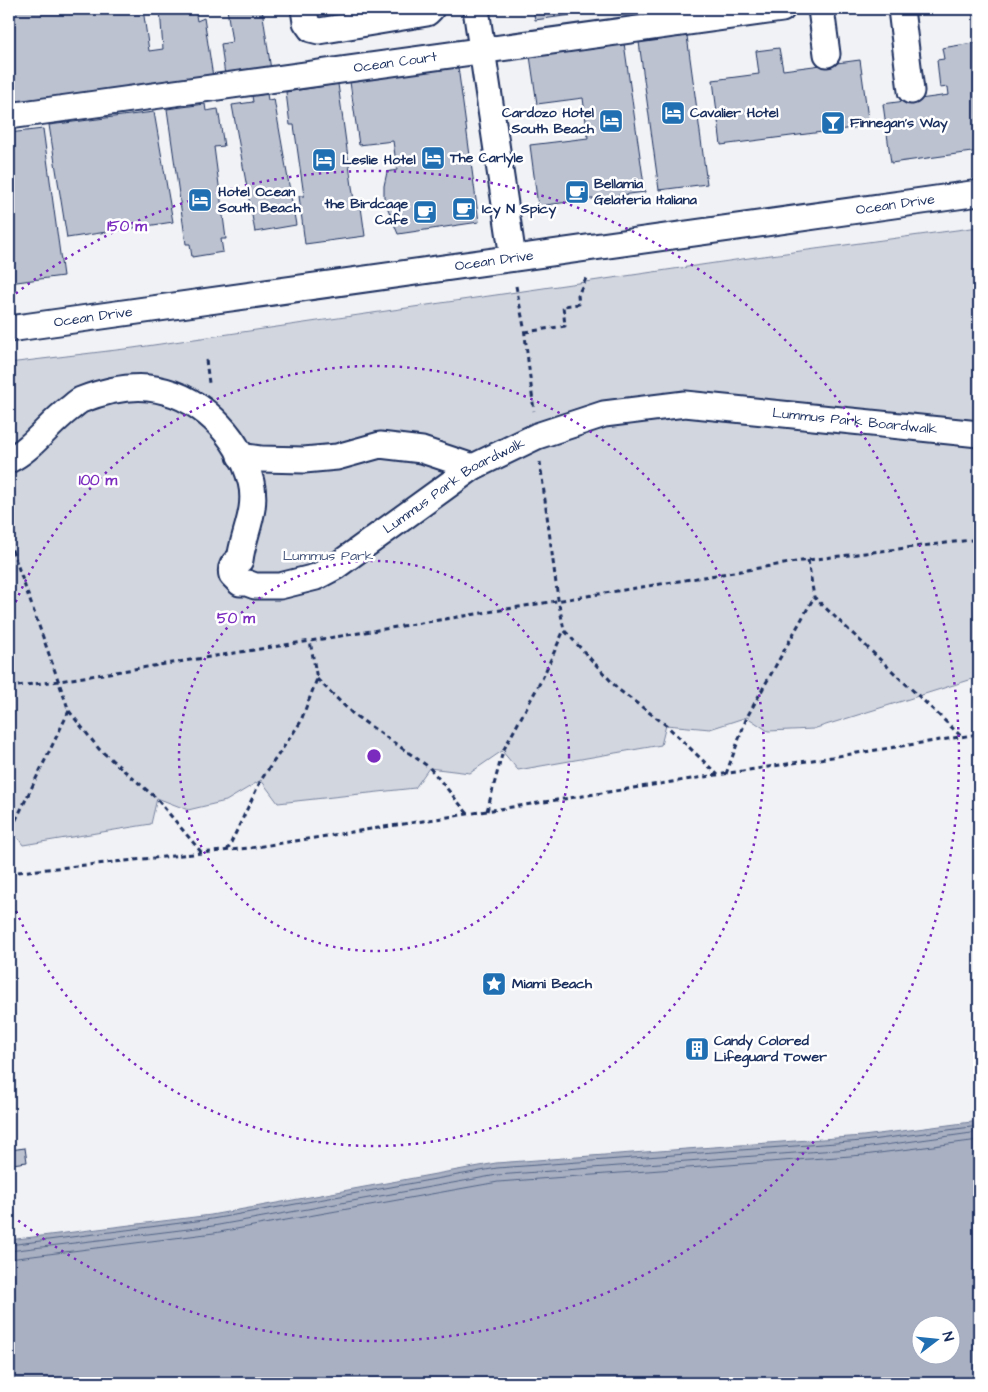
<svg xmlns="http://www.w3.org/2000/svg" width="988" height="1392" viewBox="0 0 988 1392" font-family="'Architects Daughter',sans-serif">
  <rect width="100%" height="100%" fill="#f1f2f5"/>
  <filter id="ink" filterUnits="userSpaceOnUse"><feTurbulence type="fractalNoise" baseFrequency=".02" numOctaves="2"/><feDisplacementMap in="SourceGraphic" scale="10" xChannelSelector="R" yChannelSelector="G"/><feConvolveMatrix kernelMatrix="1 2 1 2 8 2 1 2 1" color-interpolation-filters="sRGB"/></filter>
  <g filter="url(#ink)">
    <path fill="#d2d6df" stroke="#76829e" d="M979 227V677L813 729 768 731 747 717 710 729 666 725 661 745 518 770 502 751 470 773 429 768 415 788 278 803 261 780 226 801 188 810 157 798 151 824 23 845 11 829 9 830V363L133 348 756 257Z"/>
    <path fill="#a8b0c2" stroke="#707c9a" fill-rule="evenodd" d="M979 1121V1383H9V1240L211 1215 496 1163 863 1136ZM920 1324H950V1354H920Z"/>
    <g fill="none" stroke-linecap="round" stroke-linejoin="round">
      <path stroke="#536386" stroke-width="1" d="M9 1245 212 1219 497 1168 863 1141 979 1126
        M9 1251 213 1226 497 1175 863 1148 979 1132
        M9 1259 214 1233 498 1182 864 1155 979 1140"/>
    </g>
    <path fill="#bcc2d0" stroke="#1b2f5e" d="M9 9H143L149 51 163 49 160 9H195L197 21 204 18 213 77 9 102Z
      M227 9H262L271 70 225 76 221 44 232 42Z
      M533 9H615L535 20Z
      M687 36 707 184 659 190 639 42Z
      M979 42V151L891 163 883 104 949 95 948 87 940 88 937 60 944 59 942 48Z
      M624 43 645 192 538 206 530 145 588 138 583 98 537 104 530 56Z
      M779 48 783 70 860 60 869 126 721 145 713 80 759 74 756 51Z
      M458 67 479 222 398 234 384 199V186L387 172 397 170 393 141 359 145 350 82Z
      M338 84 354 201 360 200 365 236 305 244 299 196H304L294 125H290L286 92Z
      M267 94 268 100 274 99 296 225 255 232 232 105 253 102 252 96Z
      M205 104 206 111 218 109 224 146 214 147 226 239H221L223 252 192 257 190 244H186L167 109Z
      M154 112 173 222 67 238 49 125Z
      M43 129 63 276 9 283V133Z
      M703 1040 706 1055 691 1057 689 1043Z
      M25 1148 27 1162 12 1164 10 1150Z"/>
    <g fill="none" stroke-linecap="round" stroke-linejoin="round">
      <defs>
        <g id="minor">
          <path d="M304 9 306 22 311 29 319 31 427 13 431 9"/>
          <path d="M476 9 513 258"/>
          <path d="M821 9 827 54"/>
          <path d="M901 9 911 91"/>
          <path id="s1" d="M9 116 782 9"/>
          <path id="s2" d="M9 329 979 193"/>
          <path d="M240 456 261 459 304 460 337 457 380 445 422 450 473 467"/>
          <path id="s3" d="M9 460C32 449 48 425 69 409 73 406 77 402 81 400 102 392 126 386 148 388 198 393 239 435 251 482 258 510 243 534 240 560 233 562 230 568 232 575L240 583H247L255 586H280L316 577 335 567 473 467 537 436 604 414 685 404 979 434"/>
        </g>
      </defs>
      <use href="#minor" stroke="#1b2f5e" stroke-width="29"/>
      <path stroke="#1b2f5e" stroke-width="3" stroke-dasharray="5 4" stroke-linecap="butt" d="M516 286 524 327 534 411
        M525 332 565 326 563 306 579 304 578 295 587 276
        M206 360 209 383
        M540 462 558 599 564 630 619 690 666 725 718 775
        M9 541 69 711 9 834
        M808 560 814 597 962 737
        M317 679 353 714 429 767 468 814
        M9 687 59 681 310 641 808 560 979 539
        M69 711 99 749 156 798 202 853
        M726 774 747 717 814 597
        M487 811 503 751 542 679 564 630
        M227 851 261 780 300 723 317 679 310 641
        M9 873 250 848 979 734"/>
      <use href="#minor" stroke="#fff" stroke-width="25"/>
    </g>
  </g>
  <g fill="none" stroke="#7b2cbf" stroke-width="2.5" stroke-dasharray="2.5 5">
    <circle cx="374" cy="756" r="195"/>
    <path d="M10 616A390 390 0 1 1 10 896"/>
    <path d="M10 298A585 585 0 1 1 10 1214"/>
  </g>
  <defs>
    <symbol id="hotel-square" viewBox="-11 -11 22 22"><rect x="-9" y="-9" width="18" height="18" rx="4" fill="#1f6fb2" stroke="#fff"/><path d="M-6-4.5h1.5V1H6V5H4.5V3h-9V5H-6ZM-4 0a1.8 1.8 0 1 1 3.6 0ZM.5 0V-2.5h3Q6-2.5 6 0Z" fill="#fff"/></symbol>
    <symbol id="bar-square" viewBox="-11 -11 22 22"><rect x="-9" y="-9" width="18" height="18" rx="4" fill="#1f6fb2" stroke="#fff"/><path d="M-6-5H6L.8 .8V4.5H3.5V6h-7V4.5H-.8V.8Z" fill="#fff"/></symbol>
    <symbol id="cafe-square" viewBox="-11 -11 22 22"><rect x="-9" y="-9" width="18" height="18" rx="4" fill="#1f6fb2" stroke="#fff"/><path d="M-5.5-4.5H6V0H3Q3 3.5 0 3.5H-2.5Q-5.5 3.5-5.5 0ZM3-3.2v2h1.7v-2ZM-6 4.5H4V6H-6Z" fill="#fff"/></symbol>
    <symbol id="sight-square" viewBox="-11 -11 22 22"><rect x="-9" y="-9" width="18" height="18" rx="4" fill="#1f6fb2" stroke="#fff"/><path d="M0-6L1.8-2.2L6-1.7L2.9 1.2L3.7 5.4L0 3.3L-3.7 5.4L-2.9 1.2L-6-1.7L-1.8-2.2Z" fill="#fff"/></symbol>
    <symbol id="building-square" viewBox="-11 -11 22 22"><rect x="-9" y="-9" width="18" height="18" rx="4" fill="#1f6fb2" stroke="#fff"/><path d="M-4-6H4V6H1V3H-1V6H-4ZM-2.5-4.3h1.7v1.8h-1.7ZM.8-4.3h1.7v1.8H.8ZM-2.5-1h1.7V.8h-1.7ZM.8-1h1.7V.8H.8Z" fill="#fff"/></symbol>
  </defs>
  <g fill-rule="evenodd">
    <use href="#hotel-square" x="659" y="99" width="28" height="28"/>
    <use href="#hotel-square" x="597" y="107" width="28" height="28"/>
    <use href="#bar-square" x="819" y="109" width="28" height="28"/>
    <use href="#hotel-square" x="419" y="144" width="28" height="28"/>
    <use href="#hotel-square" x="310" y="146" width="28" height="28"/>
    <use href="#cafe-square" x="563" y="178" width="28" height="28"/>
    <use href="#hotel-square" x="186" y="186" width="28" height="28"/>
    <use href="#cafe-square" x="450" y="195" width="28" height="28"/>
    <use href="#cafe-square" x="411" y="198" width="28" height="28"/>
    <use href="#sight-square" x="480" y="970" width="28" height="28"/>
    <use href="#building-square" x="683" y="1035" width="28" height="28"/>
  </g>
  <g text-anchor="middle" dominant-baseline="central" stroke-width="5" stroke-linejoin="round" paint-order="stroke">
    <g font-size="14" fill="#1b2f5e" stroke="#fff">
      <text stroke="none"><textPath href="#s1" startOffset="390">Ocean Court</textPath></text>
      <text stroke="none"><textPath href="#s2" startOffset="895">Ocean Drive</textPath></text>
      <text stroke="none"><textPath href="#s2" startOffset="490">Ocean Drive</textPath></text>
      <text stroke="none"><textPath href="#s2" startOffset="85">Ocean Drive</textPath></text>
      <text stroke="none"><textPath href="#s3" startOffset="1084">Lummus Park Boardwalk</textPath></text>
      <text stroke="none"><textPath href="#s3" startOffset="664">Lummus Park Boardwalk</textPath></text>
    </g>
    <g font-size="14" font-weight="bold" fill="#1b2f5e" stroke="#fff" text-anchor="start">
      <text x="594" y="113" text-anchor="end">Cardozo Hotel<tspan x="594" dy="16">South Beach</tspan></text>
      <text x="690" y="113">Cavalier Hotel</text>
      <text x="850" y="123">Finnegan's Way</text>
      <text x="450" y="158">The Carlyle</text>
      <text x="342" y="160">Leslie Hotel</text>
      <text x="594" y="184">Bellamia<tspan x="594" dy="16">Gelateria Italiana</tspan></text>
      <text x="218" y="192">Hotel Ocean<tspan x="218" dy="16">South Beach</tspan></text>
      <text x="408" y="204" text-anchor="end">the Birdcage<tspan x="408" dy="16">Cafe</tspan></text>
      <text x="482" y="209">Icy N Spicy</text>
      <text x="512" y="984">Miami Beach</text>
      <text x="714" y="1041">Candy Colored<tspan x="714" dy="16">Lifeguard Tower</tspan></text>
    </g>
    <g font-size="14" fill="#49597e" stroke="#fff">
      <text x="328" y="556">Lummus Park</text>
    </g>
  </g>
  <circle cx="374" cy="756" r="8" fill="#7b2cbf" stroke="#fff" stroke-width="2.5"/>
  <g font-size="15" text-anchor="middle" font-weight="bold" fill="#7b2cbf" stroke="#fff" stroke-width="5" stroke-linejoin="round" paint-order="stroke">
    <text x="127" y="231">150 m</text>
    <text x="98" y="485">100 m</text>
    <text x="236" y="623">50 m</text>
  </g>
  <rect width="988" height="1392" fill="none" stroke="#fff" stroke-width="30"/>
  <rect x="15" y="15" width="958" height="1362" fill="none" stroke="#1b2f5e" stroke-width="2" filter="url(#ink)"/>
  <g transform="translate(936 1340) rotate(74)"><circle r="24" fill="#ffffff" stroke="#a4acbf"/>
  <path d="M0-4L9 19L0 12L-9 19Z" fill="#1f6fb2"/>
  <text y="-8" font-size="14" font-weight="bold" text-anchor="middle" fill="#1b2f5e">N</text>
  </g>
</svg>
